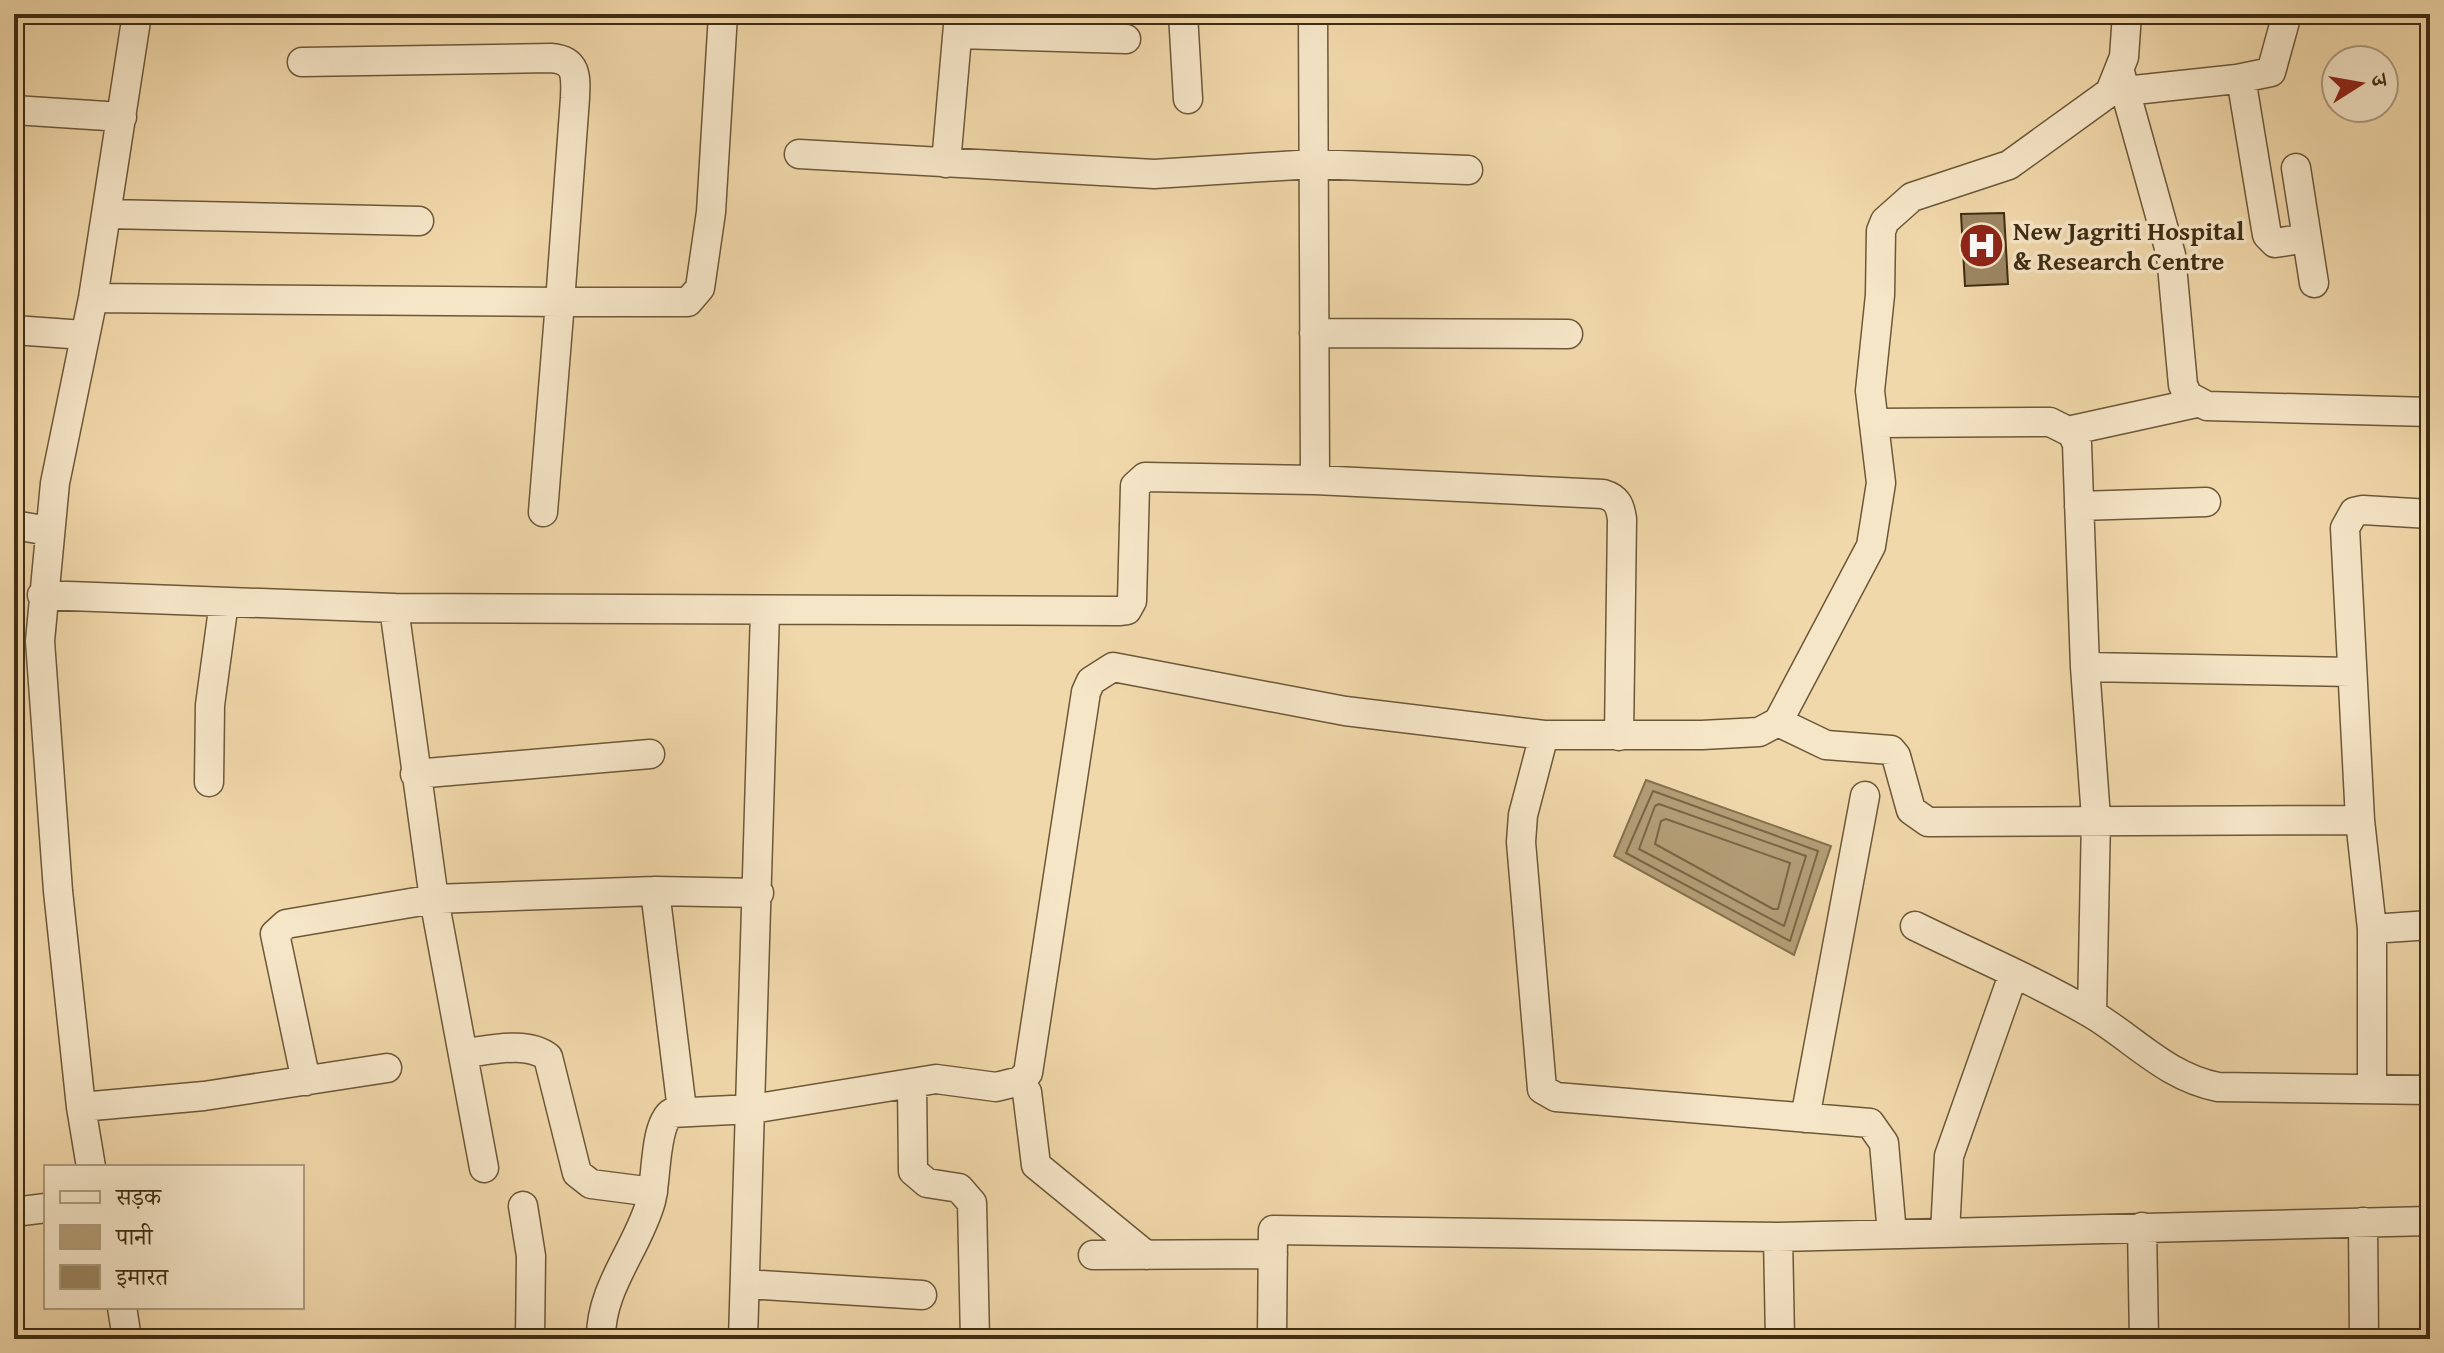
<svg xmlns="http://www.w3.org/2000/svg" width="2444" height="1353" viewBox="0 0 2444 1353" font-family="'Gentium Book Plus','Noto Serif Devanagari',serif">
  <rect width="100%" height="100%" fill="#f1d8aa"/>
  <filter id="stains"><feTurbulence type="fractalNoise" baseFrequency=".0025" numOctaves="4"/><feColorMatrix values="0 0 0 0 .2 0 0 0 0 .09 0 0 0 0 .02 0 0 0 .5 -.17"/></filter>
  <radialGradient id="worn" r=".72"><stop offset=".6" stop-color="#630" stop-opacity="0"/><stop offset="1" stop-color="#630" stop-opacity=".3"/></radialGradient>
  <path fill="#b49e77" stroke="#85714f" stroke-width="2" d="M1646 780 1831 846 1794 955 1614 856Z"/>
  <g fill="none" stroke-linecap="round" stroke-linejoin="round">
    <path stroke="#7a6645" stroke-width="2" d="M1653 791 1818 851 1790 941 1626 853Z
      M1659 804 1806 856 1784 926 1639 849 1655 806Z
      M1666 819 1790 863 1778 909H1773L1655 844 1661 821Z"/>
  </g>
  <path fill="#9c8662" stroke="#3f2d13" stroke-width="2" d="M2004 213 2008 284 1965 286 1961 214Z"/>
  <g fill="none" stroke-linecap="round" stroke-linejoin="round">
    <defs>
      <path id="minor" d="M1183 14 1188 99
        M1313 14 1315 480
        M958 34 1126 39
        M2120 72 2171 255 2183 385 2188 396 2207 406 2430 412
        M2237 79 2271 72 2287 14
        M2125 91 2237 79 2242 84 2267 235 2275 243 2307 238
        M14 110 122 117
        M799 154 1154 174 1313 164 1468 170
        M946 163 959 14
        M2296 168 2314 283
        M107 214 419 221
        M93 298 560 302 575 98C576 76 577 60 551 58L302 62
        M14 330 84 335
        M1314 333 1568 334
        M1875 423 2050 422 2072 433 2077 444 2085 667 2096 818 2092 1014
        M2068 431 2196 403
        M2079 506 2206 502
        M543 512 560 302H688L700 288 711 212 723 14
        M14 525 49 531
        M42 595 394 608 434 899 484 1168
        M394 608 1119 611 1127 610 1132 601 1135 486 1145 477 1315 480 1603 494C1617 498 1620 505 1622 519L1619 736
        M2085 667 2352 672
        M1778 722 1826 745 1891 750 1896 756 1911 810 1928 822 2360 820
        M1544 735 1523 815 1521 842 1542 1089 1556 1097 1870 1123 1884 1143 1892 1234
        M415 774 650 754
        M209 782 210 705 224 602
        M655 891 682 1110
        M1915 926C1974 955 2036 981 2092 1014 2135 1040 2167 1077 2218 1087L2430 1090
        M2372 929 2430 925
        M463 1053C488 1051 526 1040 548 1057L577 1173 591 1184 653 1192
        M306 1081 275 934 286 924 434 899 655 891 759 893
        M1020 1081 1027 1092 1036 1165 1146 1255
        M912 1084 913 1171 927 1183 959 1188 972 1203 975 1339
        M2372 1089V929L2360 820 2345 528 2354 512 2363 510 2430 514
        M81 1107 204 1096 387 1068
        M1805 1118 1865 796
        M91 1167 81 1107 58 891 40 641 55 483 93 298 137 14
        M523 1206 531 1256 530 1339
        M14 1212 46 1208
        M2363 1222 2364 1339
        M2142 1227 2144 1339
        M1945 1233 1949 1156 2013 975
        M1778 1237 1780 1339
        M1093 1255 1273 1254
        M745 1284 922 1295
        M122 1307 127 1339
        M601 1339C600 1288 638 1248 651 1201 657 1178 654 1127 671 1113L752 1109 936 1079 996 1087 1020 1081 1028 1073 1086 692 1091 681 1113 667 1345 711 1544 735H1702L1759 732 1778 722 1871 546 1881 483 1870 391 1880 295 1881 231 1885 221 1912 197 2009 165 2110 92 2124 57 2127 14
        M743 1339 765 611
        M1272 1339 1273 1230 1778 1237 2430 1221"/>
    </defs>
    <use href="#minor" stroke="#6c5839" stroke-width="31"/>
    <use href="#minor" stroke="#f6e6c8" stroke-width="28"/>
  </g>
  <defs>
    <symbol id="hospital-disc" viewBox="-11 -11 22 22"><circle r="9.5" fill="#8f2418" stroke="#f6e6c8"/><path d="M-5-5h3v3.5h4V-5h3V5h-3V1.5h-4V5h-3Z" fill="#fff"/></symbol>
  </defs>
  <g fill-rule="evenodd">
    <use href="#hospital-disc" x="1956" y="220" width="51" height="51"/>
  </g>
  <g text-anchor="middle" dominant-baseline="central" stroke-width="7" stroke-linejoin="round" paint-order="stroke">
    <g font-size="26" font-weight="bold" fill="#3f2d13" stroke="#f6e6c8" text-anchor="start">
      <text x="2013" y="230">New Jagriti Hospital<tspan x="2013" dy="30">&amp; Research Centre</tspan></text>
    </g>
  </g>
  <rect width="2444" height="1353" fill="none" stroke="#f1d8aa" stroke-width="48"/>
  <rect x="16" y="16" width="2412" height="1321" fill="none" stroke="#3f2d13" stroke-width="4"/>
  <rect x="24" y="24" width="2396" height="1305" fill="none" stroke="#3f2d13" stroke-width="2"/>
  <rect x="44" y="1165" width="260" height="144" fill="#f6e6c8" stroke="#ad9c80" stroke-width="2"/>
  <rect x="60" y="1191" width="40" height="12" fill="#f6e6c8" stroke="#ad9c80" stroke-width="2"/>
  <text x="116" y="1205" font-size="24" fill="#3f2d13">सड़क</text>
  <rect x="60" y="1225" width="40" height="24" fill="#b49e77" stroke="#ad9c80" stroke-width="2"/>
  <text x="116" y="1245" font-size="24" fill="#3f2d13">पानी</text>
  <rect x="60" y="1265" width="40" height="24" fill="#9c8662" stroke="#ad9c80" stroke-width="2"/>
  <text x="116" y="1285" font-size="24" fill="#3f2d13">इमारत</text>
  <g transform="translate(2360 84) rotate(79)"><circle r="38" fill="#f6e6c8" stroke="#ad9c80" stroke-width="2"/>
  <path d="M0-6L14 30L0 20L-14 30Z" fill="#8f2418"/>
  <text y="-12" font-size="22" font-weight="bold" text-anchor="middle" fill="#3f2d13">उ</text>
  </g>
  <rect width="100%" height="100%" filter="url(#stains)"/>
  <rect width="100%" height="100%" fill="url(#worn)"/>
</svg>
